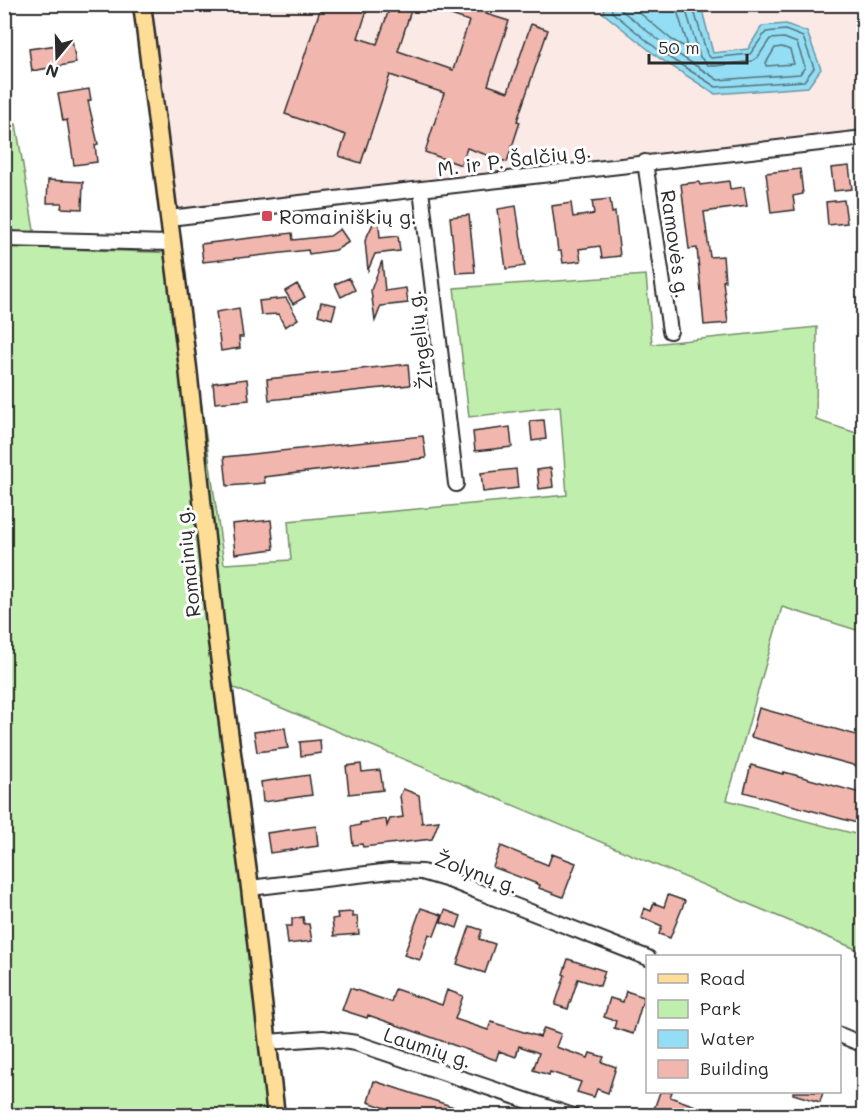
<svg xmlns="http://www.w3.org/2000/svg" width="868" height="1120" viewBox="0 0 868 1120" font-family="Mali,sans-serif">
  <rect width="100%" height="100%" fill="#fff"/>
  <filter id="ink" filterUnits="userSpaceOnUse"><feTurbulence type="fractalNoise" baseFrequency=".0167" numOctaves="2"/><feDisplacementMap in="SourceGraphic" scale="12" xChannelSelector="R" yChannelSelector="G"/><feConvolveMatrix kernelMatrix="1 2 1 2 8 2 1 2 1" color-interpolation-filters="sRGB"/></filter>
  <g filter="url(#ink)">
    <path fill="#fbe9e6" d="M849 4 863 7V132L174 212 150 5Z"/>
    <path fill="#c0eeac" stroke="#768c6c" stroke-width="1.5" d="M16 124 37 248 180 253 224 564 291 560 288 521 567 495 560 406 469 417 454 288 646 275 652 344 817 327 816 420 863 435V632L782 607 727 800 863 836V952L227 685 276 1115 5 1116V125Z"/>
    <path fill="#93def4" stroke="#6996a4" stroke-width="1.5" d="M606 5H696L702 10 713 53 748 49 762 26 786 24 807 32 821 69 808 87 715 94 659 58 603 13Z"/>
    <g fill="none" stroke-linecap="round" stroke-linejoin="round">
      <path stroke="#55737b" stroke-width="1.5" d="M611 4 612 12 662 53 716 87 804 81 814 68 803 37 785 30 766 32 750 54 711 58 707 54 692 4
        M619 4 620 9 667 47 718 80 800 74 805 67 797 43 784 38 770 39 758 57 752 61 715 66 708 65 700 57 684 4
        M629 4 672 40 685 47 687 43 675 4
        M782 47 790 50 794 64 766 66V63L775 48Z"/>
    </g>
    <path fill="#f1b6ad" stroke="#2b2b2b" stroke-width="1.5" d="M322 4H369L358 38 377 44 391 4H413L398 51 453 70 469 21 448 14 451 4H489L486 14 509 21 488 85 508 92 531 24 548 30 517 121 520 122 507 162 467 148 461 165 425 152 444 93 390 75 361 163 339 156 346 135 285 114Z
      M72 40 76 63 32 71 29 49 57 45V42Z
      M89 89 91 100 88 101 98 144 95 145 97 162 74 165 67 120 63 121 58 94Z
      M849 166 852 189 834 191 831 168Z
      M800 169 803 194 793 196 795 210 771 213 766 173Z
      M48 180 83 182 82 209 61 208 62 203H47Z
      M729 181 730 189 744 187 747 206 704 212 710 257 723 256 725 281H723L728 323 704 325 697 248 689 249 681 184 699 182 700 185Z
      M610 199 612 213 615 212 620 256 602 258 600 246 579 249 581 261 563 263 561 251H558L552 206 571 203 573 217 594 214 592 201Z
      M844 200 847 223 828 225 826 202Z
      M516 206 525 266 506 269 498 209Z
      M378 213 380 238 398 236 400 251 375 254 368 270 365 241Z
      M469 215 475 272 456 273 450 217Z
      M340 229 349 242 336 250 309 254 308 250 203 262 201 244 292 233 293 240 330 236Z
      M382 261 385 291 406 288 408 303 381 306 375 321 371 290Z
      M349 278 355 290 341 297 335 284Z
      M297 284 305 297 293 304 285 291Z
      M286 298 298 319 285 327 278 314 261 315 259 301Z
      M321 302 336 305 332 319 318 315Z
      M239 308 243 337H239L240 348 221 351 216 312Z
      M408 364 410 385 269 400 267 379Z
      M247 379 249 400 215 403 213 383Z
      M544 420 546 439 532 441 530 421Z
      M510 427 512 447 475 451 473 432Z
      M423 436 426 458 264 477 265 483 227 486 224 457Z
      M551 468 553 487 539 489 537 470Z
      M516 469 518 488 483 492 481 473Z
      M271 520 274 549 235 554 232 524Z
      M759 708 864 737V768L751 737Z
      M285 728 288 748 257 752 254 732Z
      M320 740 321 753 301 756 300 742Z
      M361 764 362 772 380 770 383 790 349 794 346 766Z
      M751 765 783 774 784 772 864 794V825L744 792Z
      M309 775 312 795 263 802 261 782Z
      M403 789 419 795 422 823 439 821 432 839 363 847 362 844 353 845 351 827 360 825V823L386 819 387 826 390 819 403 817 400 796Z
      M316 826 318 846 270 853 267 833Z
      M501 846 548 865 552 854 576 863 563 897 539 888 540 885 493 867Z
      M668 895 685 901 670 938 659 934 662 926 641 917 644 908 651 911 654 903 664 907Z
      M421 908 442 915 434 936 429 934 420 960 404 955Z
      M445 910 461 916 457 928 441 922Z
      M352 912 353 917 357 916 359 934 334 936 332 919 338 918 337 913Z
      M303 917 304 924H309L312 941 288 944 286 926H292V919Z
      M470 926 482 930 479 939 495 944 485 973 457 964Z
      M568 959 605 971 600 986 578 979 568 1009 555 1005 565 975 563 974Z
      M350 988 391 1002 395 989 442 1005 447 990 463 996 455 1019 488 1030 491 1022 540 1037 544 1028 561 1034 556 1047 588 1058 590 1053 604 1057 602 1062 616 1067 608 1093 597 1089 594 1097 577 1092 581 1082 550 1072 549 1075 533 1070 539 1053 519 1046 516 1057 499 1051 496 1060 368 1015 367 1018 342 1010Z
      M626 991 644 997 633 1034 614 1028 616 1021 604 1017 610 998 623 1002Z
      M374 1081 451 1106 470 1113V1116H408L368 1102Z
      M660 1092H672L670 1097 718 1114 717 1116H663L653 1112Z
      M793 1092H823L820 1102 793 1094Z"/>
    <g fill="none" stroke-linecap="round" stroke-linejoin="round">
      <defs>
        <path id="minor" d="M645 162 670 331
          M421 190 456 484
          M169 218 864 138
          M4 239 171 243
          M250 888 391 871 422 872 449 880 648 958
          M840 1035 864 1045
          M267 1042 323 1038 356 1043 573 1116"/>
        <path id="major" d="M142 4 188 368 216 633 250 888 276 1116"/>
      </defs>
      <use href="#minor" stroke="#2b2b2b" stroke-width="18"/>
      <use href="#major" stroke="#2b2b2b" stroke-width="21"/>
      <use href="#minor" stroke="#fff" stroke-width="14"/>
      <use href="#major" stroke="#fedd96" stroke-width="16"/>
    </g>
  </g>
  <rect fill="#d1495b" stroke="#fff" stroke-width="2" x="261" y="210" width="12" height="12" rx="3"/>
  <g text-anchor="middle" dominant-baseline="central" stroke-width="6" stroke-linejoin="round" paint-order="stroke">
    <g font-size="20" fill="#2b2b2b" stroke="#fff">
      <text transform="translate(514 159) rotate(-7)">M. ir P. Šalčių g.</text>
      <text transform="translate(676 244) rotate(82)">Ramovės g.</text>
      <text transform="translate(419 340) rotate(-97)">Žirgelių g.</text>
      <text transform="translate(187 562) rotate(-96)">Romainių g.</text>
      <text transform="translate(477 872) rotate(20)">Žolynų g.</text>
      <text transform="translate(428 1047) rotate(18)">Laumių g.</text>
    </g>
    <g font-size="20" fill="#2b2b2b" stroke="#fff" text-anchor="start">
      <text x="279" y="216">Romainiškių g.</text>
    </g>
  </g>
  <rect width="868" height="1120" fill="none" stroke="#fff" stroke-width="24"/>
  <rect x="12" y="12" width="844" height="1096" fill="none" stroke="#2b2b2b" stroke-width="2" filter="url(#ink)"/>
  <rect x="646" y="955" width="195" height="138" fill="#ffffff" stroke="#aaaaaa" stroke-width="1.5"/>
  <rect x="658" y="974" width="30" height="9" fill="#fedd96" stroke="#aaaaaa" stroke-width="1.5"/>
  <text x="700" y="985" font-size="18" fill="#2b2b2b">Road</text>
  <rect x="658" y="1000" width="30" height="18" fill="#c0eeac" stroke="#aaaaaa" stroke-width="1.5"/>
  <text x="700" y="1015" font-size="18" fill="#2b2b2b">Park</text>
  <rect x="658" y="1030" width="30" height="18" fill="#93def4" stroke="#aaaaaa" stroke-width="1.5"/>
  <text x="700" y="1045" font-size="18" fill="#2b2b2b">Water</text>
  <rect x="658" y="1060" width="30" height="18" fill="#f1b6ad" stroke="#aaaaaa" stroke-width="1.5"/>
  <text x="700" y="1075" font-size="18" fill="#2b2b2b">Building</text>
  <g transform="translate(57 57) rotate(199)" stroke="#ffffff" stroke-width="4.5" paint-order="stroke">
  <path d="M0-4.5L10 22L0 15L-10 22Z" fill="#2b2b2b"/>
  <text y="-9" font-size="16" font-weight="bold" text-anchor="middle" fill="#2b2b2b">N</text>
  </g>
  <path d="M649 54v9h98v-9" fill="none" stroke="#2b2b2b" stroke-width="3"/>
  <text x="658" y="54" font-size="18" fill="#2b2b2b" stroke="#ffffff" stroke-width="4.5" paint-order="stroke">50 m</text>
</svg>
